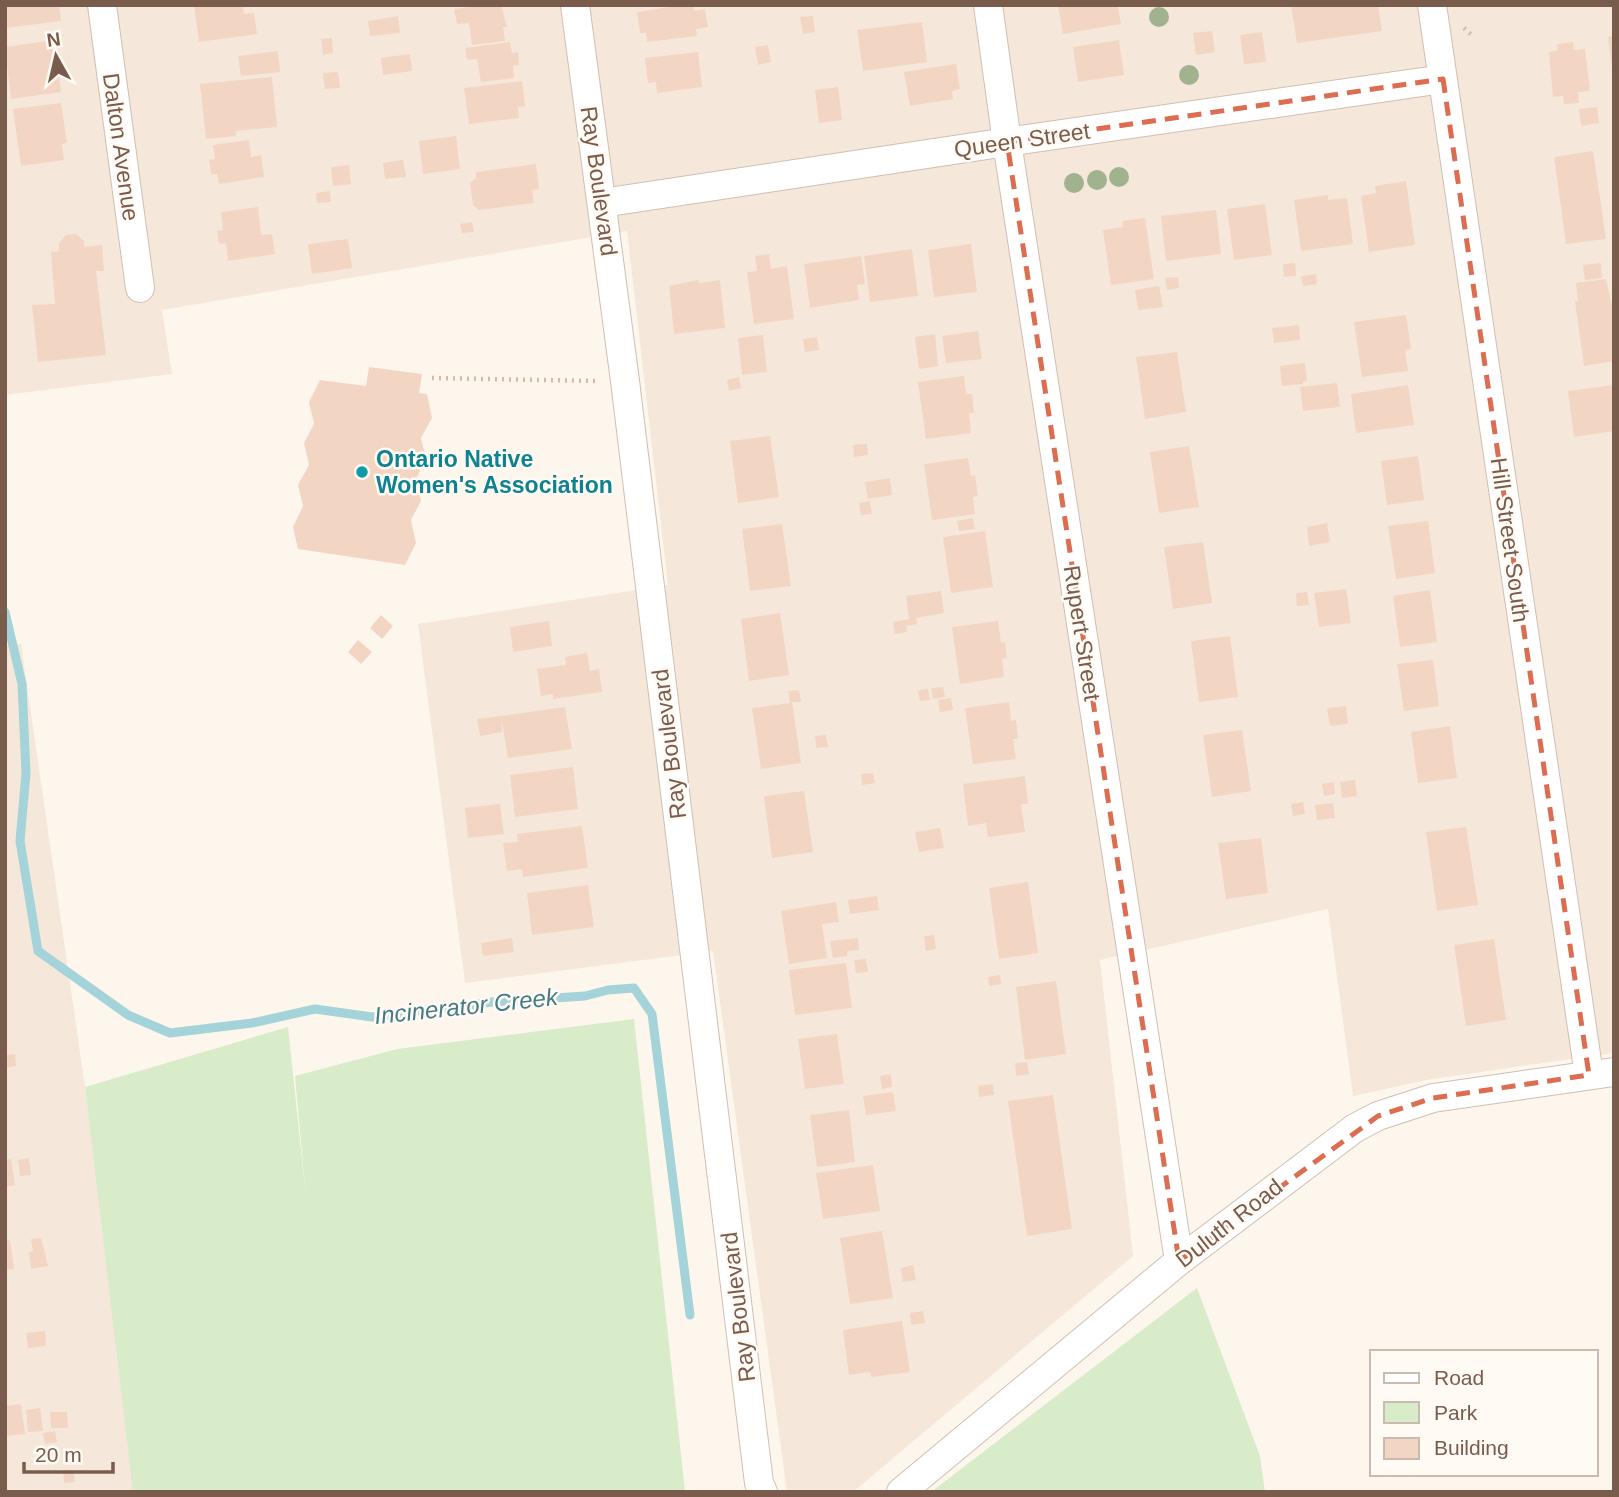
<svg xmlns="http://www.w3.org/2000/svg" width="1619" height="1497" viewBox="0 0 1619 1497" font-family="Helvetica,sans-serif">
  <rect width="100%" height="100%" fill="#fdf6ec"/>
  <path fill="#f5e8da" d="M5 5H1614V1053L1432 1079 1353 1096 1328 909 1100 960 1133 1256 853 1492H787L713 951 465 983 418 624 668 585 627 231 162 310 172 374 5 395Z
    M21 644 85 1087 137 1492H5V646Z"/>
  <path fill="#d8ecc9" d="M634 1019 685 1492H133L85 1087 288 1027 306 1197 295 1076 397 1049Z
    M1197 1288 1260 1456 1265 1492H931Z"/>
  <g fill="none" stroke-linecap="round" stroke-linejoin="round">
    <path stroke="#a5d3da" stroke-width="9" d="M5 612 22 684 26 773 20 841 38 951 128 1015 170 1033 252 1023 315 1009 372 1017 492 1002 585 996 608 990 634 988 652 1014 690 1315"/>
  </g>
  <path fill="#f3d5c3" d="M5 5H59L61 21 5 28Z
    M194 5H243L244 14 254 13 257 34 199 42Z
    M484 5H501L507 27H503L505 41 472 45 469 23 457 24 454 9Z
    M682 5H693L694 11 705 9 708 27 696 29 697 36 647 42 646 33H640L637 12Z
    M1058 5 1118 7 1121 24 1063 34Z
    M1291 5H1378L1382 31 1297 43Z
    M398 16 400 33 370 36 368 21Z
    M813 16 815 32 803 34 800 17Z
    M922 22 927 62 863 71 857 30Z
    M1212 31 1215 52 1196 55 1193 33Z
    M1262 32 1266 62 1244 64 1240 35Z
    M1614 36V66H1612L1608 37Z
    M332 38 333 53 323 55 321 39Z
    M54 40 61 92 11 99 5 47Z
    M1119 40 1124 75 1078 82 1073 47Z
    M510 42 512 53 518 52 519 65 513 66 514 78 481 82 477 59 467 60 465 48Z
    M1573 42 1574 50 1585 49 1590 91 1578 92 1579 103 1564 104 1563 96 1553 97 1549 52 1558 50 1557 44Z
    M768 45 771 62 758 65 755 47Z
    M278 51 280 72 241 76 238 56Z
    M698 52 702 87 657 93 656 82 648 83 645 58Z
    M410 54 412 71 383 75 381 58Z
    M956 64 960 89 952 91 953 99 910 106 904 72Z
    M338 72 340 88 325 89 323 73Z
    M272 77 277 127 236 131V136L206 139 200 84Z
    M522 81 525 106 518 107 519 118 469 124 464 88Z
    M838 87 842 120 819 123 815 90Z
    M61 103 67 143 62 144 64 160 21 166 13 109Z
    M1597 107 1599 123 1581 126 1579 109Z
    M456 136 460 169 423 174 419 141Z
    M249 140 251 157 261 155 264 177 219 184 217 174H211L209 160 215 159 213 145Z
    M1593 151 1606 239 1566 244 1554 157Z
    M403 160 406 177 385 179 383 163Z
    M536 164 539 189 532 190 534 203 479 210 473 205 470 183 476 178V172Z
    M349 165 351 184 333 186 331 167Z
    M1406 181 1415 245 1369 252 1361 196 1376 193 1375 186Z
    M330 191 331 202 317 203 316 193Z
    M1328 195V200L1347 198 1353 244 1301 251 1294 200Z
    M1265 204 1272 255 1234 260 1227 209Z
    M258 207 261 235 272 234 275 254 228 261 226 243 219 244 217 231 223 230 221 212Z
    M1216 210 1221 254 1166 261 1161 216Z
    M1145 218 1154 279 1111 285 1103 230 1123 227 1122 221Z
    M472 222 474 232 462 233 460 224Z
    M76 234 84 241V247L102 245 104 271H96L106 355 38 362 32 305 55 304 51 252 59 251V243L66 235Z
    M348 239 352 268 312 274 308 244Z
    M971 244 977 292 934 297 928 250Z
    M912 249 918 296 870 302 864 256Z
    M769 254 771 269 787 266 794 319 754 324 747 272 757 271 755 256Z
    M861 256 865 284 857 285 859 300 810 308 804 264Z
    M1295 263 1296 276 1284 277 1283 264Z
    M1601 263 1602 278 1585 280 1583 265Z
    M1316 274 1317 284 1303 286 1301 276Z
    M1178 277 1179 288 1167 290 1165 278Z
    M1606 279 1614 316V361L1584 366 1575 301H1578L1576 283Z
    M698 280 699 283 720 280 725 328 674 334 669 286Z
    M1159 286 1163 307 1138 310 1135 290Z
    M1406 315 1411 349 1405 350 1408 371 1362 377 1354 322Z
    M1299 325 1300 340 1274 343 1272 328Z
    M978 331 982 359 946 363 942 336Z
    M935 334 938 366 919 369 915 337Z
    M763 335 767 372 742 375 738 338Z
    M817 337 819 350 805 352 803 339Z
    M1177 352 1186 412 1145 419 1136 357Z
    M1305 363 1307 381 1303 382V384L1282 386 1280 366Z
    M369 367 422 374 419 393 427 394 432 418 421 438 426 459 416 479 421 501 411 520 416 543 405 565 298 549 293 527 303 506 298 485 309 465 304 443 314 424 309 402 320 380 366 386Z
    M964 376 966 394H972L974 413H969L971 433 926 439 918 382Z
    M739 377 741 388 729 391 727 380Z
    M1337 383 1340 407 1303 411 1300 387Z
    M1408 385 1414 425 1356 433 1351 394Z
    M1614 385V431L1574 437 1568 391Z
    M770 436 779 497 738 503 730 441Z
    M867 444 868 455 854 457 853 445Z
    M1189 446 1199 507 1159 513 1150 452Z
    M1418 456 1424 500 1387 505 1381 461Z
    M968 458 971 476 975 475 978 496 973 497 975 514 932 520 924 464Z
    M890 478 892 495 868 499 865 482Z
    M870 501 872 514 861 515 859 503Z
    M973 518 975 529 959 531 957 521Z
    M1428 521 1435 573 1396 579 1388 526Z
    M1327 523 1330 542 1309 546 1307 527Z
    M782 524 791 586 750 591 742 529Z
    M985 531 993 587 951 593 943 537Z
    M1203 542 1212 603 1173 609 1164 547Z
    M1346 589 1351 623 1319 627 1314 593Z
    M1430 590 1437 642 1400 647 1393 596Z
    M941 591 944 613 916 618 917 624 906 626 907 632 895 634 893 622 909 619 906 596Z
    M1307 592 1309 605 1297 606 1296 593Z
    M780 613 789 675 749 681 741 619Z
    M381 615 393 626 382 639 370 628Z
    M549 621 552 646 513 652 510 627Z
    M998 621 1001 643 1005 642 1007 658 1002 659 1004 677 960 684 952 627Z
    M1230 636 1238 697 1199 702 1191 641Z
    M358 640 372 652 361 664 348 652Z
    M587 653 590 671 599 669 602 692 553 699V694L541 696 537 669 566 665 565 657Z
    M1433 660 1439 706 1404 711 1397 664Z
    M943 687 945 697 933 699 931 688Z
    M928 689 930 700 920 701 918 690Z
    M799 690 801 702H792L801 763 761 769 752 708 790 703 788 691Z
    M951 698 953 710 940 712 938 700Z
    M1009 702 1011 721 1016 720 1018 739H1013L1016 759 973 764 965 708Z
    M1346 706 1348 724 1330 726 1327 708Z
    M565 707 572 749 508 758 501 716Z
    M501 716 502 732 480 736 477 719Z
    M1450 726 1457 778 1418 783 1411 732Z
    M1242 730 1251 791 1212 797 1203 735Z
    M826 735 828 747 816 748 815 736Z
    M573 767 578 809 515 817 510 775Z
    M873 773 875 783 862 785 861 774Z
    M1025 776 1028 804H1021L1025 832 988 837 986 823 968 826 963 784Z
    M1355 780 1357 796 1342 798 1340 782Z
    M1334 782 1335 794 1324 796 1322 784Z
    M804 791 813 852 772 858 764 796Z
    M1303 802 1305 814 1293 816 1291 804Z
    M1333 803 1335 818 1317 820 1315 805Z
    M500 804 504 834 468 838 465 808Z
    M582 826 588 868 523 877 522 869 507 871 503 843 518 842 517 834Z
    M1466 827 1478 905 1437 911 1426 832Z
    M940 828 944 848 919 852 915 832Z
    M1261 838 1268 893 1226 899 1218 843Z
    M1028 882 1038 953 999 959 989 888Z
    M588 885 594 927 532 935 527 893Z
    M877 896 879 910 850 914 848 900Z
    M836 902 839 922 822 924 827 958 789 964 781 911Z
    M934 935 936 949 926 951 924 936Z
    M512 938 514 952 483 956 481 943Z
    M858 938 859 950 847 951V956L833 958 830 941Z
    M1494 939 1506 1020 1466 1026 1454 945Z
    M866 959 868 972 856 973 854 960Z
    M846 963 852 1008 795 1015 789 970Z
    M1000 975 1001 984 989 986 988 977Z
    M1056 981 1066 1054 1025 1060 1016 987Z
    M837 1034 844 1084 805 1089 798 1039Z
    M15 1054 16 1066 5 1068V1055Z
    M1027 1062 1029 1074 1016 1076 1015 1063Z
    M891 1074 892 1087 882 1089 880 1076Z
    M993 1084 994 1095 979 1097 978 1086Z
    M893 1092 896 1111 866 1115 863 1096Z
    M1053 1095 1072 1229 1027 1236 1008 1101Z
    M849 1110 855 1162 817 1167 810 1115Z
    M29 1158 31 1175 20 1176 18 1160Z
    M11 1159 15 1185 5 1187V1160Z
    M873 1165 880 1211 823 1219 816 1173Z
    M882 1231 893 1298 850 1304 840 1238Z
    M41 1238 48 1266 31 1269 29 1252 33 1251 31 1239Z
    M10 1240 14 1269 5 1270V1241Z
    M913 1265 916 1280 903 1282 901 1268Z
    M923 1311 925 1323 911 1325 910 1313Z
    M902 1321 910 1372 871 1377 870 1372 849 1375 843 1330Z
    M45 1331 46 1346 28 1348 26 1333Z
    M21 1404 25 1434 5 1436V1406Z
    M40 1408 43 1431 28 1432 26 1410Z
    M50 1412H67L68 1428H51Z
    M55 1431 57 1442 45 1444 43 1433Z
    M73 1470 75 1482 64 1483 63 1471Z"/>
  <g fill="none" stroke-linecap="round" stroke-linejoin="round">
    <defs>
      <path id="street" d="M102 5 140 288
        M575 5 625 381 759 1483 763 1492
        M988 5 1007 142 1179 1261
        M1432 5 1589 1075
        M602 203 1007 142 1443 79
        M901 1492 1179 1261 1355 1128 1378 1116 1433 1098 1614 1072"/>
    </defs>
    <use href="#street" stroke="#d1beb0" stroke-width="30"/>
    <path stroke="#d9b8a5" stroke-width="4.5" stroke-dasharray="2 5" stroke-linecap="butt" d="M1464 28 1474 37
      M432 378 596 381"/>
    <use href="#street" stroke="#fff" stroke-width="28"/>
  </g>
  <g fill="#a0b28e">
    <circle cx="1159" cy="17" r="10"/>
    <circle cx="1189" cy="75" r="10"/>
    <circle cx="1119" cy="177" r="10"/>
    <circle cx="1097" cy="180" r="10"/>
    <circle cx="1074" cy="183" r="10"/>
  </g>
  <path fill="none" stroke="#dc6d51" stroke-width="5" stroke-dasharray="14 9" stroke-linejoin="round" d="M1443 79 1589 1075 1433 1098 1378 1116 1179 1261 1007 142Z"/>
  <circle fill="#0f9aa8" stroke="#fffaf3" stroke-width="2.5" cx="362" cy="472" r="7"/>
  <g text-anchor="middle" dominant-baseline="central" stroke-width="5" stroke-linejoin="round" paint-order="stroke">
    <g font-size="23" fill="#7a5c4d" stroke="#fffaf3">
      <text transform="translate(1022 140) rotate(-8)">Queen Street</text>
      <text transform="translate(121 147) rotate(82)">Dalton Avenue</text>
      <text transform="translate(599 181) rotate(82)">Ray Boulevard</text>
      <text transform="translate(1510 540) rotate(82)">Hill Street South</text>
      <text transform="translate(1082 633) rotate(81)">Rupert Street</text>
      <text transform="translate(669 744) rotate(-97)">Ray Boulevard</text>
      <text transform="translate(1229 1223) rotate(-38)">Duluth Road</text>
      <text transform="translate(738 1307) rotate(-97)">Ray Boulevard</text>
    </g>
    <g font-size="23" font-weight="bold" fill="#0d838f" stroke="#fffaf3" text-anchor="start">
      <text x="376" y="459">Ontario Native<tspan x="376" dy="26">Women's Association</tspan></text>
    </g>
    <g font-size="24" font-style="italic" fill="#437c86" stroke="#fffaf3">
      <text transform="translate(466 1006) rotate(-6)">Incinerator Creek</text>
    </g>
  </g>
  <rect width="1619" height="1497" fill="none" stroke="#7a5c4d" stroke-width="14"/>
  <rect x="1370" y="1350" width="228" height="126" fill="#fffaf3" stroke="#cabbb1" stroke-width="2"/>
  <rect x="1384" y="1373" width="35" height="10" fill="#ffffff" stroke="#cabbb1" stroke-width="2"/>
  <text x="1434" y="1385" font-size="21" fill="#7a5c4d">Road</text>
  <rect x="1384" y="1402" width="35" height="21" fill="#d8ecc9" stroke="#cabbb1" stroke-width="2"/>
  <text x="1434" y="1420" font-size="21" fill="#7a5c4d">Park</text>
  <rect x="1384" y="1438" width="35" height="21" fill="#f3d5c3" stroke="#cabbb1" stroke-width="2"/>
  <text x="1434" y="1455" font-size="21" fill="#7a5c4d">Building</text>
  <g transform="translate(56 56) rotate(352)" stroke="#fffaf3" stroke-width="5" paint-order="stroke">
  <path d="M0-5L12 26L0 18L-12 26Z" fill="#7a5c4d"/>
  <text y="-10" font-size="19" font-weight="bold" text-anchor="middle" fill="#7a5c4d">N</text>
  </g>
  <path d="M24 1462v10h89v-10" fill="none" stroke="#7a5c4d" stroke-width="3.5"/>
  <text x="35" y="1462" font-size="21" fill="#7a5c4d" stroke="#fffaf3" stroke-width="5" paint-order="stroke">20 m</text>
</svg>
